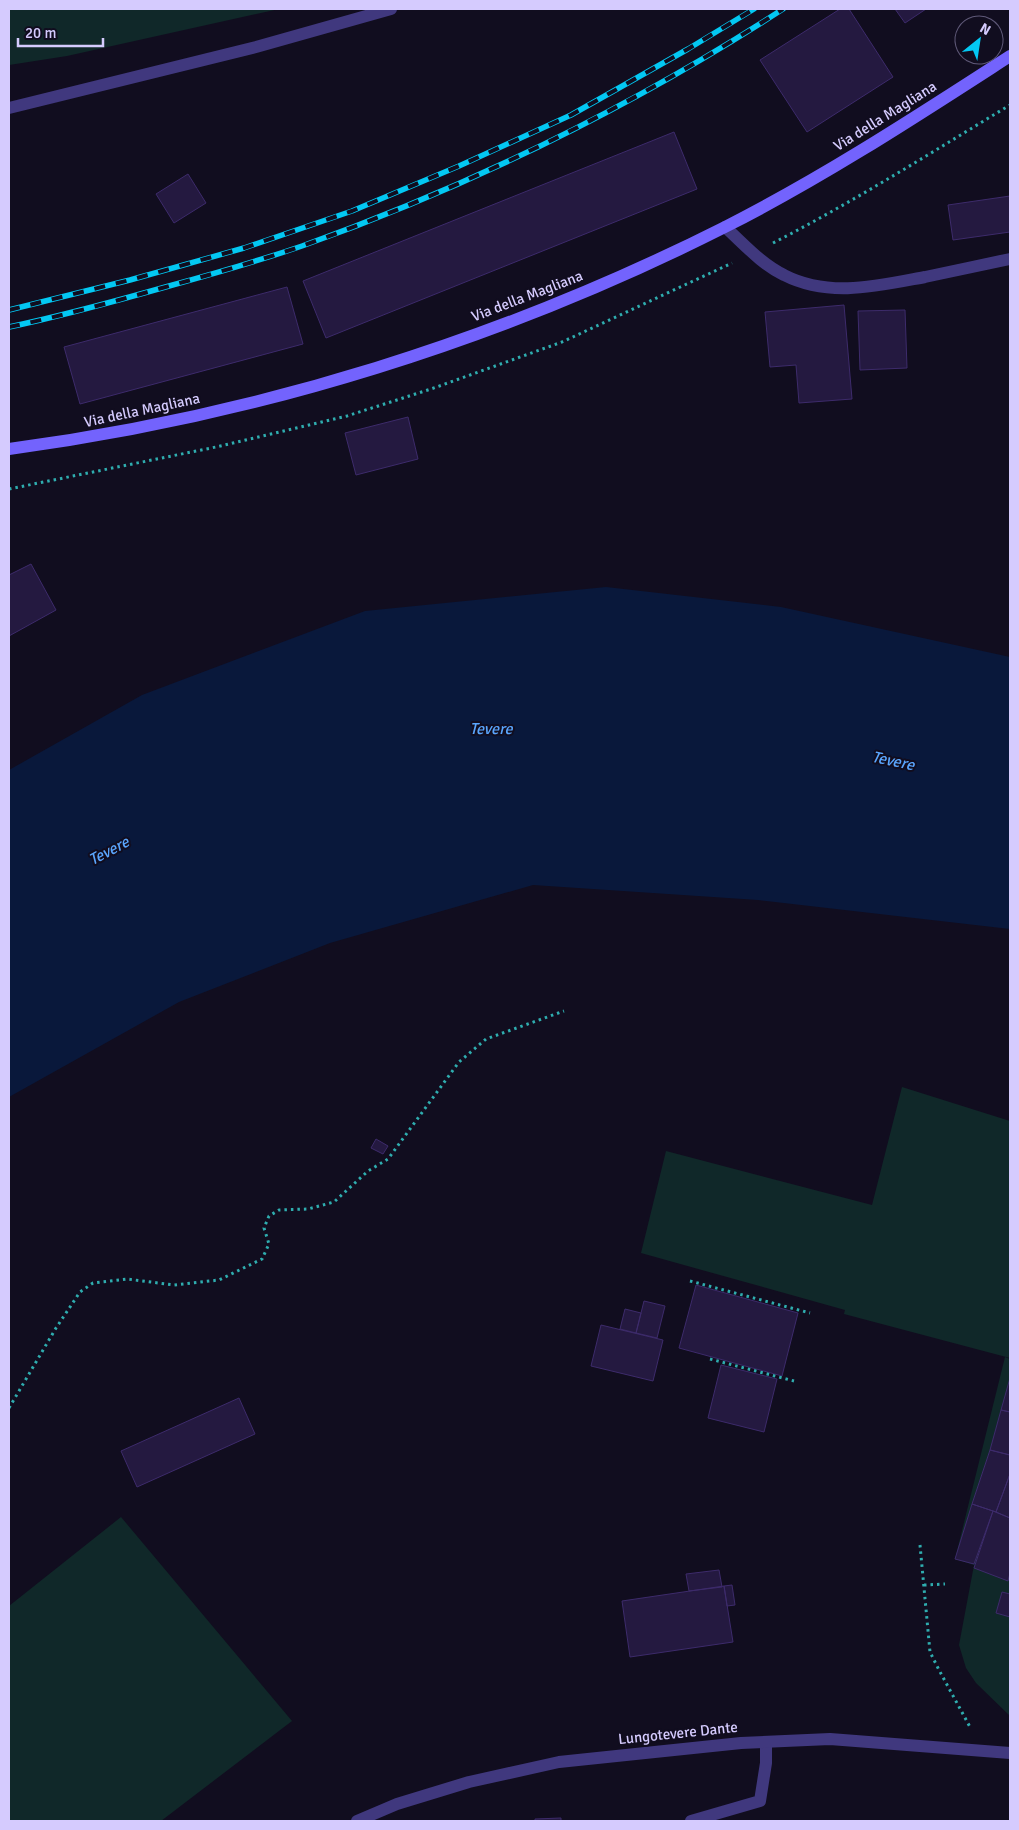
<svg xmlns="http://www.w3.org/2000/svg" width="1019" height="1830" viewBox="0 0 1019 1830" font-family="Signika,sans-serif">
  <rect width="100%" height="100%" fill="#110d1f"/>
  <path fill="#102829" d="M9 9H279L67 56 9 65Z
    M902 1087 1010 1121V1358L844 1314 845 1310 641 1253 666 1151 872 1205Z
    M1005 1357 1010 1359V1716L976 1683 966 1668 959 1645 974 1565 955 1559Z
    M121 1517 292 1721 161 1821H9V1606Z"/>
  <path fill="#09183b" d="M606 587 781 607 1010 657V929L758 900 533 885 330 943 179 1002 9 1097V770L142 695 365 611Z"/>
  <path fill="#241940" stroke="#3d2b6b" d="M840 9H849L893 77 807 132 760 60Z
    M895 9H926L905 23Z
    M674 132 697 189 326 338 303 281Z
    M188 174 206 203 174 223 156 194Z
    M1010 196V232L953 240 948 205Z
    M287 287 303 344 80 404 64 347Z
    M844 305 852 399 799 403 796 365 770 367 765 312Z
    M905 310 907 368 860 370 858 311Z
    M408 417 418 459 356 475 345 433Z
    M31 564 56 610 9 636V575Z
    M376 1139 388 1146 383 1154 371 1148Z
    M696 1285 798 1313 782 1376 679 1348Z
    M644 1301 665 1306 657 1338 636 1333Z
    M625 1309 641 1313 636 1333 620 1329Z
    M601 1325 663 1340 653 1381 591 1366Z
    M721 1365 777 1379 764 1432 708 1418Z
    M1010 1378V1412L1001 1410Z
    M239 1398 255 1434 137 1487 121 1451Z
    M1001 1410 1010 1412V1455L990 1450Z
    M990 1450 1010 1455V1474L996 1512 972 1504Z
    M1010 1474V1518L996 1512Z
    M972 1504 993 1511 974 1564 955 1559Z
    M993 1511 1010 1518V1573L1008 1581 974 1568Z
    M719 1570 722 1587 689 1591 686 1574Z
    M732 1585 735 1605 727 1606 724 1586Z
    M724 1586 733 1642 630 1657 622 1601Z
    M1002 1592 1010 1594V1617L996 1613Z
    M561 1818V1821H535V1819Z"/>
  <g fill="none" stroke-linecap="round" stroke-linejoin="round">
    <path stroke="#2fadaf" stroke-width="3" stroke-dasharray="2.5 4" stroke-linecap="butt" d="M773 243C855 201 932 152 1010 105
      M9 489 216 447 347 416 431 389 562 342 732 263
      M690 1281 810 1313
      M710 1359 794 1381
      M9 1408 56 1328 80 1292 93 1283 127 1279 174 1285 219 1280 262 1259 269 1244 264 1228 269 1216 279 1210 308 1209 334 1202 368 1171 388 1159 459 1062 486 1039 564 1011
      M920 1545 930 1652 939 1670 970 1727
      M924 1585 945 1584"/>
    <path stroke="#40387e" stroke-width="12" d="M691 1821 760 1801 766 1763V1742"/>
    <path stroke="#40387e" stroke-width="12" d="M9 108 256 47 391 9
      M725 227C743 243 761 264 784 275 829 298 877 286 925 277 953 271 982 265 1010 259
      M357 1821 397 1804 469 1782 559 1762 741 1743 830 1739 1010 1753"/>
    <path stroke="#7363fd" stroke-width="12" d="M9 449C257 416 501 340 725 227 824 177 917 116 1010 56"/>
    <defs>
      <path id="rail" d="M9 310 130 280 244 248 352 211 459 166 571 115 688 49 754 9
        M9 327C62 316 116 301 169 286 213 274 258 261 302 246 470 186 633 106 783 9"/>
    </defs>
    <use href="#rail" stroke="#03c8f3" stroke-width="5.5"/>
    <use href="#rail" stroke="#110d1f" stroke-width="4" stroke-dasharray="11" stroke-linecap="butt"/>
  </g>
  <g text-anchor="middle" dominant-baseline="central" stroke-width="4" stroke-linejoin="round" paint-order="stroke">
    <g font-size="15" fill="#d5cbfe" stroke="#110d1f">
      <text transform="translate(885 116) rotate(-32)">Via della Magliana</text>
      <text transform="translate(527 296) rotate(-21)">Via della Magliana</text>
      <text transform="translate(142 410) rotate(-12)">Via della Magliana</text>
      <text transform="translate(678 1733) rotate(-6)">Lungotevere Dante</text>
    </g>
    <g font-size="16" font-style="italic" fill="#5aa5fd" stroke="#110d1f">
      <text x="491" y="729">Tevere</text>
      <text transform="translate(893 761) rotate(12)">Tevere</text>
      <text transform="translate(109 851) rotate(-28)">Tevere</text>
    </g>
  </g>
  <rect width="1019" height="1830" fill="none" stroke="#d5cbfe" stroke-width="20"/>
  <g transform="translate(979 40) rotate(30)"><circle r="24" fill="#110d1f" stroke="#5f5978"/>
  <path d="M0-4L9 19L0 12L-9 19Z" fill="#03c8f3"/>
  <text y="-8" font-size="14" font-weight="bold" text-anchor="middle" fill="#d5cbfe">N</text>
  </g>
  <path d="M18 38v8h85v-8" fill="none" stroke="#d5cbfe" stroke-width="2.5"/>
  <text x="25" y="38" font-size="15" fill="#d5cbfe" stroke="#110d1f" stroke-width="4" paint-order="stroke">20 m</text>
</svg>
